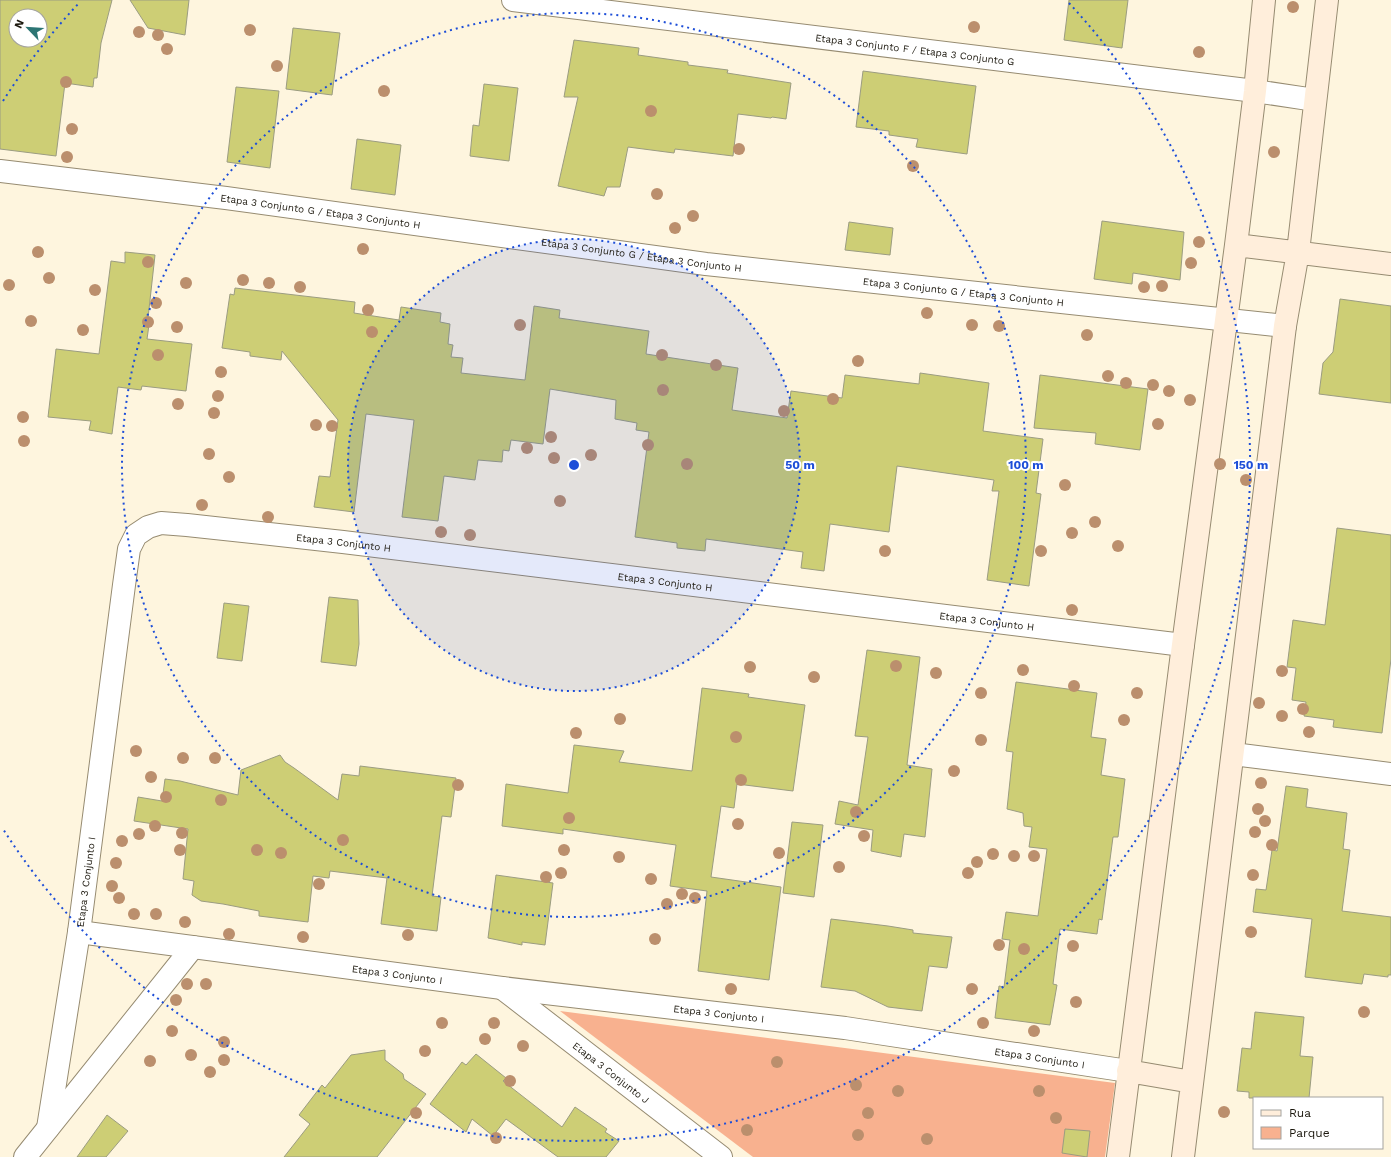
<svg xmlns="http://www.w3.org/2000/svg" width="1391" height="1157" viewBox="0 0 1391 1157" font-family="'Work Sans',sans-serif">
  <rect width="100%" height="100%" fill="#fef5de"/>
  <path fill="#f8b18f" d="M560 1011 1115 1083 1105 1157H753Z"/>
  <path fill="#cdce75" stroke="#9b9c81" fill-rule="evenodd" d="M0 0H112L101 43 97 78H94L93 87 65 83 56 156 0 149ZM16 16H40V40H16Z
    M130 0H189L185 35 148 28Z
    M1069 0H1128L1122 48 1064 40Z
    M293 28 340 33 332 95 286 89Z
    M574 40 639 48 638 55 688 62V65L728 70 727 73 791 83 786 119 772 117 771 118 738 114 733 156 675 149 674 153 628 147 620 187H607L604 196 558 186 578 97H564Z
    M863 71 976 86 967 154 916 147 918 139 889 135V131L856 127Z
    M484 84 518 88 509 161 470 156 473 125 479 126Z
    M236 87 279 91 270 168 227 162Z
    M357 139 401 145 395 195 351 189Z
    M1102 221 1184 232 1180 280 1133 273 1132 284 1094 279Z
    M849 222 893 228 890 255 845 250Z
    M125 252 155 255 148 318H150L147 339 192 344 186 391 142 386 141 390 118 387 112 434 89 430 91 421 48 417 56 349 99 354 111 261 125 263Z
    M235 288 355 302 354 313 399 320 401 307 441 313 440 322 450 324 448 344 453 345 451 357 463 358 461 373 525 380 534 306 560 310 559 318 649 331 646 354 738 368 732 410 787 418 791 391 842 398 845 375 919 384 920 373 989 383 983 431 1043 439 1036 493 1041 494 1029 586 987 580 999 491H992L994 480 897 466 889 532 830 524 824 571 801 568 803 552 706 539 705 551 677 548V543L635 537 649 432 636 430 637 423 615 419 616 400 550 389 543 444 511 440 509 451 503 450 502 462 478 460 475 480 444 476 438 521 402 517 414 420 366 414 354 512 314 507 319 476 330 477 338 420 282 351 281 360 250 356V352L222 348 230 294 234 295Z
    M1340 299 1391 306V403L1319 394 1323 363 1333 352Z
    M1040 375 1148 389 1140 450 1095 444 1096 433 1034 428Z
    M1337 528 1391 535V659L1382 733 1333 727 1334 720 1304 716 1306 702 1292 700 1296 668 1287 667 1293 620 1325 625Z
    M329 597 358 600 359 644 356 666 321 662Z
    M224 603 249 606 242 661 217 658Z
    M867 650 920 657 907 765 932 769 925 837 904 834 901 857 871 851 873 830 835 824 839 801 858 805 868 737 855 736Z
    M1016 682 1097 693 1091 737 1106 739 1101 775 1125 779 1118 837H1113L1102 920 1099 919 1097 934 1060 929 1053 984 1057 985 1050 1025 995 1018 999 986 1004 987 1010 940 1002 939 1006 912 1038 916 1047 849 1029 847 1032 827 1024 826 1023 813 1007 809 1013 752 1006 751Z
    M702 688 749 694 748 697 805 705 793 791 737 784 734 808 721 806 711 877 781 887 769 980 698 971 707 891 670 886 676 845 563 829V834L502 826 506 784 568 793 574 745 624 751 619 762 692 771Z
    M280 755 285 762 294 768 338 800 342 774 359 776 360 766 456 778 451 817 442 816 432 896 441 897 437 931 381 924 387 878 330 871 329 878 313 876 308 922 259 916V911L223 904 201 901 192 895 194 881 183 879 188 829 134 821 138 797 162 801 165 779 180 781 238 795 241 770Z
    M1286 786 1308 789 1306 807 1347 813 1343 849 1350 850 1342 911 1391 917V975H1388V977L1364 974 1362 984 1305 977 1312 919 1253 912 1256 889 1266 890 1272 850 1277 851Z
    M792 822 823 825 814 897 783 893Z
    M496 875 553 883 545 945 522 942V945L488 938Z
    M831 919 888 926 913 930V933L952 937 947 968 929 966 922 1011 888 1007 855 991 821 987Z
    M1255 1012 1304 1017 1300 1056 1313 1057 1309 1098H1249V1092L1237 1091 1242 1048 1251 1049Z
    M385 1050V1060L403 1074 404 1079 426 1094 377 1157H284L310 1124 299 1115 322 1085 325 1088 351 1055Z
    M476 1054 506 1078 503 1081 562 1127 575 1107 607 1129 605 1132 619 1141 606 1157H558L506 1119 493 1136 472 1119 466 1132 430 1104 462 1062 466 1065Z
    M107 1115 128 1131 106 1157H77Z
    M1065 1129 1090 1131 1087 1157 1062 1153Z"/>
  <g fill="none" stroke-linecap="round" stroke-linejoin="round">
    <defs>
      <g id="street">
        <path id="s1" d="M513 0 1255 91 1315 100"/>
        <path id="s2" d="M0 171 226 198 706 264 1285 326"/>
        <path d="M1233 754 1391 774"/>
        <path id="s3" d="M79 932 502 988 845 1028 1128 1071"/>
        <path id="s4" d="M502 988 721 1157"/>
        <path id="s5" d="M48 1128 79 932 124 585 129 549 136 535 148 527 161 523 187 525 343 542 1183 645"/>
        <path d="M25 1157 193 947"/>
      </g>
      <path id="secondary" d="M1236 245 1391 264
        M1128 1071 1192 1082
        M1118 1157 1183 645 1236 245 1255 91 1264 0
        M1183 1157 1285 326 1298 252 1327 0"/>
    </defs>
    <use href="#street" stroke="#968b71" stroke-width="24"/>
    <use href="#secondary" stroke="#968b71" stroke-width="24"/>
    <use href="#street" stroke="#fff" stroke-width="22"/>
    <use href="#secondary" stroke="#ffeedb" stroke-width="22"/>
  </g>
  <g fill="#bb8f6d">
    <circle cx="1293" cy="7" r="6"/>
    <circle cx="974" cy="27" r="6"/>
    <circle cx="250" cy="30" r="6"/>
    <circle cx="139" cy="32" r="6"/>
    <circle cx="158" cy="35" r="6"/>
    <circle cx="167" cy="49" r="6"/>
    <circle cx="1199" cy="52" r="6"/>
    <circle cx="277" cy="66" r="6"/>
    <circle cx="66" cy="82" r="6"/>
    <circle cx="384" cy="91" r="6"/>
    <circle cx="651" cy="111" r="6"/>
    <circle cx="72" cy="129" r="6"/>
    <circle cx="739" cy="149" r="6"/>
    <circle cx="1274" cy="152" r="6"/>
    <circle cx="67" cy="157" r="6"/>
    <circle cx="913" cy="166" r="6"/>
    <circle cx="657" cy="194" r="6"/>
    <circle cx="693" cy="216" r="6"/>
    <circle cx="675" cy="228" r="6"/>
    <circle cx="1199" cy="242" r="6"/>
    <circle cx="363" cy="249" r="6"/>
    <circle cx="38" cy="252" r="6"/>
    <circle cx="148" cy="262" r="6"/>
    <circle cx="1191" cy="263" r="6"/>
    <circle cx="49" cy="278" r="6"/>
    <circle cx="243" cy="280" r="6"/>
    <circle cx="186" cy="283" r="6"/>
    <circle cx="269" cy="283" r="6"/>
    <circle cx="9" cy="285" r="6"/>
    <circle cx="1162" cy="286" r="6"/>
    <circle cx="300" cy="287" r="6"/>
    <circle cx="1144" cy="287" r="6"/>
    <circle cx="95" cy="290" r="6"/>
    <circle cx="156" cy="303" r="6"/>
    <circle cx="368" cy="310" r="6"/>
    <circle cx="927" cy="313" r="6"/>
    <circle cx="31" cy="321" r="6"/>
    <circle cx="148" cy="322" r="6"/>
    <circle cx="520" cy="325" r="6"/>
    <circle cx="972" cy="325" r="6"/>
    <circle cx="999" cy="326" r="6"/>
    <circle cx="177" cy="327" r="6"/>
    <circle cx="83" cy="330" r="6"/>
    <circle cx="372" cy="332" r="6"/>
    <circle cx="1087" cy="335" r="6"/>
    <circle cx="158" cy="355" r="6"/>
    <circle cx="662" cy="355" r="6"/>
    <circle cx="858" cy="361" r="6"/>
    <circle cx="716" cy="365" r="6"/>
    <circle cx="221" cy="372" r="6"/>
    <circle cx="1108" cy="376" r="6"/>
    <circle cx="1126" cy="383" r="6"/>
    <circle cx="1153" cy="385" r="6"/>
    <circle cx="663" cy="390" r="6"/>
    <circle cx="1169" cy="391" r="6"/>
    <circle cx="218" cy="396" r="6"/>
    <circle cx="833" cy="399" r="6"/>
    <circle cx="1190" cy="400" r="6"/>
    <circle cx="178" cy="404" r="6"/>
    <circle cx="784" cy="411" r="6"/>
    <circle cx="214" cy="413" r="6"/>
    <circle cx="23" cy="417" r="6"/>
    <circle cx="1158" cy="424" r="6"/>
    <circle cx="316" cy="425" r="6"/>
    <circle cx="332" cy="426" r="6"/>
    <circle cx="551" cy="437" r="6"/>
    <circle cx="24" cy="441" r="6"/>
    <circle cx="648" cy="445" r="6"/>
    <circle cx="527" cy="448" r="6"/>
    <circle cx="209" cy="454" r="6"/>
    <circle cx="591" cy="455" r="6"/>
    <circle cx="554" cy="458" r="6"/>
    <circle cx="687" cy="464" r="6"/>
    <circle cx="1220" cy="464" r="6"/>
    <circle cx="229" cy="477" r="6"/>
    <circle cx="1246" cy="480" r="6"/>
    <circle cx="1065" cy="485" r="6"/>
    <circle cx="560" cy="501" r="6"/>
    <circle cx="202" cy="505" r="6"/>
    <circle cx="268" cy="517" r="6"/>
    <circle cx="1095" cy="522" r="6"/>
    <circle cx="441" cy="532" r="6"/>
    <circle cx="1072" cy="533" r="6"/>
    <circle cx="470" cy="535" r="6"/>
    <circle cx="1118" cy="546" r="6"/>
    <circle cx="885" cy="551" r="6"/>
    <circle cx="1041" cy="551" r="6"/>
    <circle cx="1072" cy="610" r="6"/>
    <circle cx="896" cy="666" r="6"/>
    <circle cx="750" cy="667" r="6"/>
    <circle cx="1023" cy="670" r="6"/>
    <circle cx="1282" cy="671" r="6"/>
    <circle cx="936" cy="673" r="6"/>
    <circle cx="814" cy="677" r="6"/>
    <circle cx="1074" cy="686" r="6"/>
    <circle cx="981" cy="693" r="6"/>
    <circle cx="1137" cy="693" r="6"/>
    <circle cx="1259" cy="703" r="6"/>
    <circle cx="1303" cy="709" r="6"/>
    <circle cx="1282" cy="716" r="6"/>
    <circle cx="620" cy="719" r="6"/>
    <circle cx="1124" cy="720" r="6"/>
    <circle cx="1309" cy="732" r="6"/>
    <circle cx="576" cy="733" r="6"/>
    <circle cx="736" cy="737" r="6"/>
    <circle cx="981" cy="740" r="6"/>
    <circle cx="136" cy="751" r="6"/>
    <circle cx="183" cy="758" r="6"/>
    <circle cx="215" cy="758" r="6"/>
    <circle cx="954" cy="771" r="6"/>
    <circle cx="151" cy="777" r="6"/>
    <circle cx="741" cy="780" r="6"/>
    <circle cx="1261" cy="783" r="6"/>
    <circle cx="458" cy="785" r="6"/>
    <circle cx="166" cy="797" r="6"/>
    <circle cx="221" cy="800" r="6"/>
    <circle cx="1258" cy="809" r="6"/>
    <circle cx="856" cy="812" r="6"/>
    <circle cx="569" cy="818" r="6"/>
    <circle cx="1265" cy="821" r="6"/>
    <circle cx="738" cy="824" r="6"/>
    <circle cx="155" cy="826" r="6"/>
    <circle cx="1255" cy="832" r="6"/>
    <circle cx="182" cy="833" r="6"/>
    <circle cx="139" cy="834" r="6"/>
    <circle cx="864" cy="836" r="6"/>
    <circle cx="343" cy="840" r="6"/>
    <circle cx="122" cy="841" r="6"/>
    <circle cx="1272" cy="845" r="6"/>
    <circle cx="180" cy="850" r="6"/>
    <circle cx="257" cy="850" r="6"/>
    <circle cx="564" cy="850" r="6"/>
    <circle cx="281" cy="853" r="6"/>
    <circle cx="779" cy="853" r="6"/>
    <circle cx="993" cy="854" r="6"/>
    <circle cx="1014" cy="856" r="6"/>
    <circle cx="1034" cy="856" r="6"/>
    <circle cx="619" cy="857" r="6"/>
    <circle cx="977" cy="862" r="6"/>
    <circle cx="116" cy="863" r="6"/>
    <circle cx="839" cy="867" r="6"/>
    <circle cx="561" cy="873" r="6"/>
    <circle cx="968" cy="873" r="6"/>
    <circle cx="1253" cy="875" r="6"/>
    <circle cx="546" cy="877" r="6"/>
    <circle cx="651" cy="879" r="6"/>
    <circle cx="319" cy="884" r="6"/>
    <circle cx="112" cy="886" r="6"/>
    <circle cx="682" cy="894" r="6"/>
    <circle cx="119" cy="898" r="6"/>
    <circle cx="695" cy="898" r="6"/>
    <circle cx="667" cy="904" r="6"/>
    <circle cx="134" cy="914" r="6"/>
    <circle cx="156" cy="914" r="6"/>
    <circle cx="185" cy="922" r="6"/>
    <circle cx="1251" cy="932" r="6"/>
    <circle cx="229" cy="934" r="6"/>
    <circle cx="408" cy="935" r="6"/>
    <circle cx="303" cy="937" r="6"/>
    <circle cx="655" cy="939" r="6"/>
    <circle cx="999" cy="945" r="6"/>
    <circle cx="1073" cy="946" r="6"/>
    <circle cx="1024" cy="949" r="6"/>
    <circle cx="187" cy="984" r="6"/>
    <circle cx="206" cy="984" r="6"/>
    <circle cx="731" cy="989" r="6"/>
    <circle cx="972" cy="989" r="6"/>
    <circle cx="176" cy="1000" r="6"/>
    <circle cx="1076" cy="1002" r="6"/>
    <circle cx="1364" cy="1012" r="6"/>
    <circle cx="442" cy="1023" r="6"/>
    <circle cx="494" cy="1023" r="6"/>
    <circle cx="983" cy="1023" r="6"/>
    <circle cx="172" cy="1031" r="6"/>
    <circle cx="1034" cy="1031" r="6"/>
    <circle cx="485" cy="1039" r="6"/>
    <circle cx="224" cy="1042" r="6"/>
    <circle cx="523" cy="1046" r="6"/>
    <circle cx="425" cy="1051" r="6"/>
    <circle cx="191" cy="1055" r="6"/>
    <circle cx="224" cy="1060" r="6"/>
    <circle cx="150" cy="1061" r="6"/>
    <circle cx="777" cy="1062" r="6"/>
    <circle cx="210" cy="1072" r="6"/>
    <circle cx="510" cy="1081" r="6"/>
    <circle cx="856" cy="1085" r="6"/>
    <circle cx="898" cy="1091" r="6"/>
    <circle cx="1039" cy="1091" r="6"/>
    <circle cx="1224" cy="1112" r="6"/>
    <circle cx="416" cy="1113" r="6"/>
    <circle cx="868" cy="1113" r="6"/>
    <circle cx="1056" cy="1118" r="6"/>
    <circle cx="747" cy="1130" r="6"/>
    <circle cx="858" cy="1135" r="6"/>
    <circle cx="496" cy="1138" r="6"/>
    <circle cx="927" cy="1139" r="6"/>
  </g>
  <circle cx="574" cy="465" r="226" fill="#1d4ed8" fill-opacity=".12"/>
  <g fill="none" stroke="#1d4ed8" stroke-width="2" stroke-dasharray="2 4">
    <circle cx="574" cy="465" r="226"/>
    <circle cx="574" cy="465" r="452"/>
    <path d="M3 101A677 677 0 0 1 79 3M1069 3A677 677 0 1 1 3 829"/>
  </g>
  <g text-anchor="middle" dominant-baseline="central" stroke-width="4" stroke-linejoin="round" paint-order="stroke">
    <g font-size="10" fill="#1c180e" stroke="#fff">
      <text stroke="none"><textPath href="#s1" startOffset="405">Etapa 3 Conjunto F / Etapa 3 Conjunto G</textPath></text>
      <text stroke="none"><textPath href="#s2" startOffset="323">Etapa 3 Conjunto G / Etapa 3 Conjunto H</textPath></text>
      <text stroke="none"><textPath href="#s2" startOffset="647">Etapa 3 Conjunto G / Etapa 3 Conjunto H</textPath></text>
      <text stroke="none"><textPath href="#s2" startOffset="971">Etapa 3 Conjunto G / Etapa 3 Conjunto H</textPath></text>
      <text stroke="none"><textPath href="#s5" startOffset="812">Etapa 3 Conjunto H</textPath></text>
      <text stroke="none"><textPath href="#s5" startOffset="1136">Etapa 3 Conjunto H</textPath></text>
      <text stroke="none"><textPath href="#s5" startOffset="1460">Etapa 3 Conjunto H</textPath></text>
      <text stroke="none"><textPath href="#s5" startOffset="249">Etapa 3 Conjunto I</textPath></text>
      <text stroke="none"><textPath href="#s3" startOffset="321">Etapa 3 Conjunto I</textPath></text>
      <text stroke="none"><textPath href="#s3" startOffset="645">Etapa 3 Conjunto I</textPath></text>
      <text stroke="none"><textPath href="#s3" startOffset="969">Etapa 3 Conjunto I</textPath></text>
      <text stroke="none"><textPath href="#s4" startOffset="138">Etapa 3 Conjunto J</textPath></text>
    </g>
  </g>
  <circle cx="574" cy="465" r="6" fill="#1d4ed8" stroke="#fff" stroke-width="2"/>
  <g font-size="12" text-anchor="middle" font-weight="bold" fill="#1d4ed8" stroke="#fff" stroke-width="4" stroke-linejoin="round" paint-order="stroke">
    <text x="800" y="469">50 m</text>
    <text x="1026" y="469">100 m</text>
    <text x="1251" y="469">150 m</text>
  </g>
  <rect x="1253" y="1097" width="130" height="52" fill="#ffffff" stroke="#a4a39f"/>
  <rect x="1261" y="1110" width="20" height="6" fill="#ffeedb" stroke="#a4a39f"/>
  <text x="1289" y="1117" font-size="12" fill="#1c180e">Rua</text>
  <rect x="1261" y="1127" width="20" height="12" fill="#f8b18f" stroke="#a4a39f"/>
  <text x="1289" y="1137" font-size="12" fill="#1c180e">Parque</text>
  <g transform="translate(28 28) rotate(295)"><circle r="19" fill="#ffffff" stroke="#a4a39f"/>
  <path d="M0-3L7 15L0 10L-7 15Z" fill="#2c7574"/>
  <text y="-6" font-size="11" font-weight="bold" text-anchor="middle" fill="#1c180e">N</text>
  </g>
</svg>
